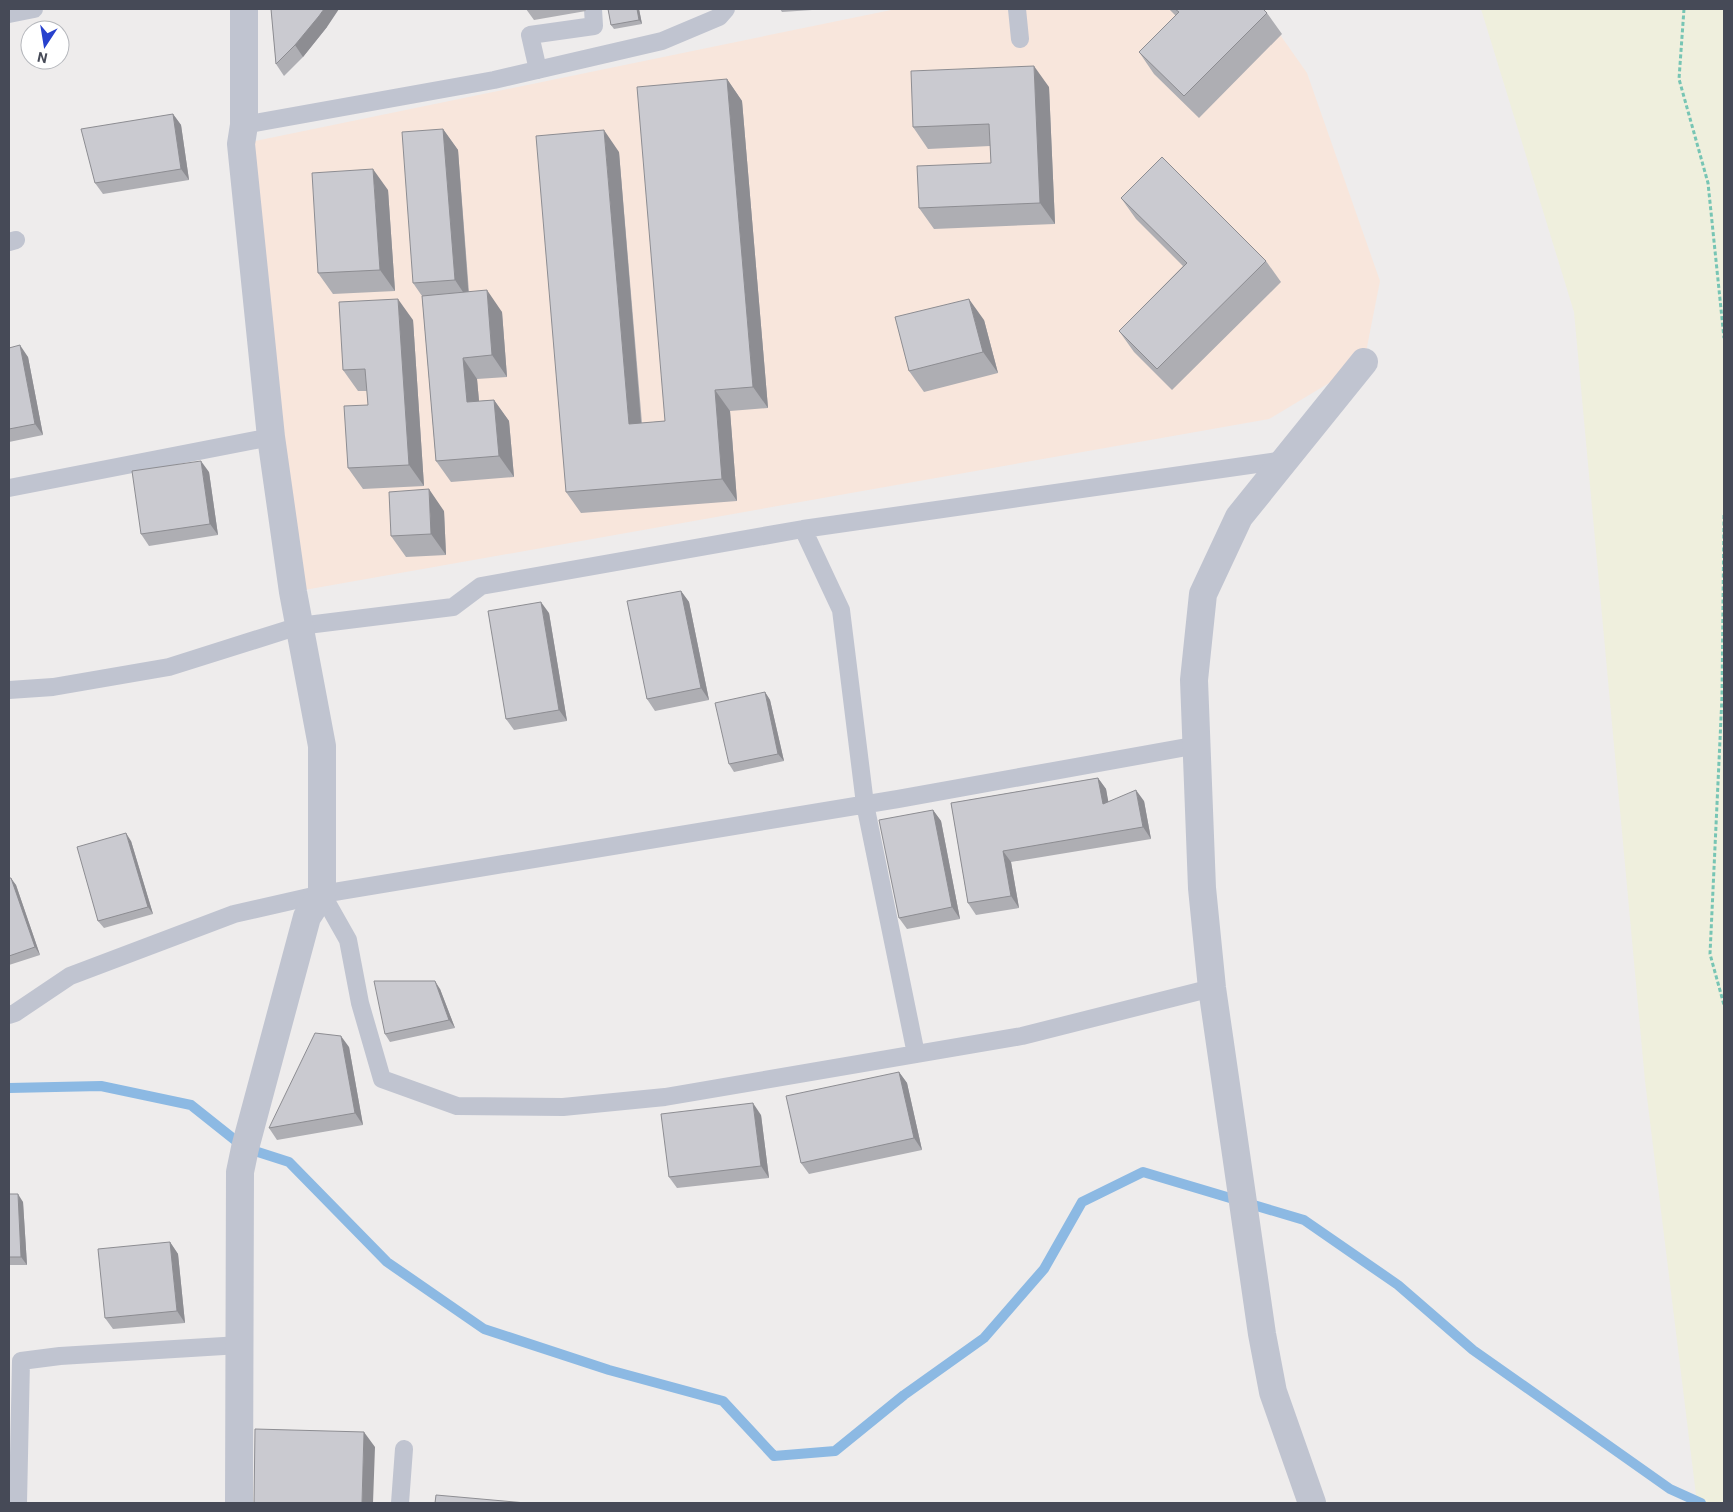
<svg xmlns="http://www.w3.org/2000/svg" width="1733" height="1512" viewBox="0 0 1733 1512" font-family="Roboto,sans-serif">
  <rect width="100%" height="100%" fill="#eeecec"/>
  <path fill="#f8e6dc" d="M896 9H1262L1307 73 1380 281 1364 362 1269 419 293 592 241 144Z"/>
  <path fill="#efefdd" d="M1481 9H1724V1503H1697L1645 1081 1574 312Z"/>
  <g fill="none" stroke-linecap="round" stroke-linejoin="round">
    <path stroke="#8cb9e3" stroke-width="10" d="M9 1088 101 1086 191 1105 245 1148 289 1162 387 1262 484 1329 609 1370 723 1401 774 1456 835 1451 904 1395 984 1338 1044 1269 1082 1202 1143 1172 1304 1220 1398 1285 1473 1350 1670 1489 1701 1503"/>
    <path stroke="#77c5b4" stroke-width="3" stroke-dasharray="4 2.5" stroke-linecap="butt" d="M1684 9 1679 79 1708 183 1724 338
      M1724 515 1722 697 1710 954 1724 1005"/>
    <path stroke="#c0c4d0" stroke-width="18" d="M1017 9 1020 39
      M9 14 34 9
      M538 70 530 35 594 26 593 9
      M244 125 494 80 662 41 719 17 726 9
      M9 242 16 240
      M9 488 271 437
      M803 529 1285 460
      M9 690 53 687 169 667 299 626 453 607 481 586 803 529 841 610 865 804 916 1054
      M322 894 348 940 360 1003 382 1079 457 1106 563 1107 665 1097 1022 1036 1212 988
      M9 1015 15 1013 70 976 234 914 322 894 898 799 1198 745
      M18 1503 21 1361 60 1356 240 1345
      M400 1503 404 1449"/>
    <path stroke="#c0c4d0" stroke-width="28" d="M239 1503 240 1172 245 1148 307 917 322 894V746L293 592 271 437 241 144 244 125V9
      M1312 1503 1273 1392 1262 1334 1212 988 1202 888 1194 680 1203 594 1239 517 1364 362"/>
  </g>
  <path fill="#aeaeb3" d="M271 9 327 27 303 57 284 76 276 64Z
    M526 9H585L586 11 534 20Z
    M608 9H639L642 24 614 29 611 25Z
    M780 9H827L782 12Z
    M1169 9H1263L1267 13 1282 34 1199 118 1154 74 1139 52 1176 16Z
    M727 79 742 101 768 408 730 411 737 501 581 513 566 492 619 152 642 423 665 421Z
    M1049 87 1055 224 934 229 919 208 991 163 990 146 928 149 913 127Z
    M173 114 181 125 189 180 103 194 95 183Z
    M443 129 458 150 469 292 502 312 507 377 477 379 479 401 494 400 509 421 514 477 451 482 436 461 422 296 413 283Z
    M388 190 395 291 333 294 318 273Z
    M1121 198 1266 261 1281 282 1172 390 1134 352 1119 331 1183 266 1136 219Z
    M413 320 424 486 363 489 348 468 368 405 367 391H358L343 370Z
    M984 320 998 373 924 392 909 371Z
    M9 348 28 357 43 435 9 442Z
    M209 472 218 535 149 546 141 534Z
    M444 511 446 555 406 557 391 536Z
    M681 591 689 602 709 700 655 711 647 699Z
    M549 613 567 721 514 730 506 719Z
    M765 692 770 700 784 761 734 772 729 764Z
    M1098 778 1106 789 1108 802 1144 801 1151 839 1011 862 1019 908 976 915 968 903 951 803Z
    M933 810 941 821 960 919 907 929 899 918Z
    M131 841 153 914 104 928 98 921Z
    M9 878 16 885 40 955 9 965Z
    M440 989 455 1028 390 1042 385 1034Z
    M349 1047 363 1125 277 1140 269 1128Z
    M899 1072 907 1083 922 1150 809 1174 801 1163Z
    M761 1115 769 1178 677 1188 669 1177Z
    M9 1194 23 1202 27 1265H9Z
    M170 1242 178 1254 185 1323 113 1329 105 1318Z"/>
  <path fill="#8d8d92" d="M324 9H339L327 27 303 57 295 45Z
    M637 9H639L642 24 639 20Z
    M1034 66 1049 87 1055 224 1040 203Z
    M727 79 742 101 768 408 753 387Z
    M173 114 181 125 189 180 181 169Z
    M443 129 458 150 469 301 455 280Z
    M604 130 619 152 643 446 629 424Z
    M373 169 388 190 395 291 380 270Z
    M487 290 502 312 507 377 492 355Z
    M398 299 413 320 424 486 409 465Z
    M969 299 984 320 998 373 983 352Z
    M20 345 28 357 43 435 35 424Z
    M463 358 477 379 481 423 467 402Z
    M715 390 730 411 737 501 722 479Z
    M494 400 509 421 514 477 499 456Z
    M201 461 209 472 218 535 210 524Z
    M429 489 444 511 446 555 431 534Z
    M681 591 689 602 709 700 701 688Z
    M541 602 549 613 567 721 559 710Z
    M765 692 770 700 784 761 778 754Z
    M1098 778 1106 789 1111 816 1103 804Z
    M1136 790 1144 801 1151 839 1143 827Z
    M933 810 941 821 960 919 952 907Z
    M126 833 131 841 153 914 148 907Z
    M1003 851 1011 862 1019 908 1011 896Z
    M11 878 16 885 40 955 35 947Z
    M435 981 440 989 455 1028 449 1020Z
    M341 1036 349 1047 363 1125 355 1113Z
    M899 1072 907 1083 922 1150 914 1138Z
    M753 1103 761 1115 769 1178 761 1166Z
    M18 1194 23 1202 27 1265 21 1257Z
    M170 1242 178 1254 185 1323 177 1311Z
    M364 1432 375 1447 373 1503H362Z"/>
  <path fill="#cacad0" stroke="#8d8d92" d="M271 9H324L319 16 295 45 276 64Z
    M608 9H637L639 20 611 25Z
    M1175 9H1263L1267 13 1184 96 1139 52 1179 12Z
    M1034 66 1040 203 919 208 917 166 991 163 989 124 913 127 911 71Z
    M727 79 753 387 715 390 722 479 566 492 536 136 604 130 629 424 665 421 637 87Z
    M173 114 181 169 95 183 81 129Z
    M443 129 455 280 413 283 402 132Z
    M1162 157 1266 261 1157 369 1119 331 1187 263 1121 198Z
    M373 169 380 270 318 273 312 173Z
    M487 290 492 355 463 358 467 402 494 400 499 456 436 461 422 296Z
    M398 299 409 465 348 468 344 406 368 405 365 369 343 370 339 302Z
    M969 299 983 352 909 371 895 317Z
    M20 345 35 424 9 429V348Z
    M201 461 210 524 141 534 132 471Z
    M429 489 431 534 391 536 389 492Z
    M681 591 701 688 647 699 627 601Z
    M541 602 559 710 506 719 488 611Z
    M765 692 778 754 729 764 715 703Z
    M1098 778 1103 804 1136 790 1143 827 1003 851 1011 896 968 903 951 803Z
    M933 810 952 907 899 918 879 820Z
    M126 833 148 907 98 921 77 847Z
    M9 878H11L35 947 9 956Z
    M374 981H435L449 1020 385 1034Z
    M315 1033 341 1036 355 1113 269 1128Z
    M899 1072 914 1138 801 1163 786 1096Z
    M753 1103 761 1166 669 1177 661 1114Z
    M9 1194H18L21 1257H9Z
    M170 1242 177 1311 105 1318 98 1249Z
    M255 1429 364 1432 362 1503H254Z
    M436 1495 526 1503H435Z"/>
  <rect width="1733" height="1512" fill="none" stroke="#464a57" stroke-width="20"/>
  <g transform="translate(45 45) rotate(192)"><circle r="24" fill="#ffffff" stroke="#b5b7bc"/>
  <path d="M0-4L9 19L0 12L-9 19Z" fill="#2741cd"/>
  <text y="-8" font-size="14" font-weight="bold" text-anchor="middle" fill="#464a57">N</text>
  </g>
</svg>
